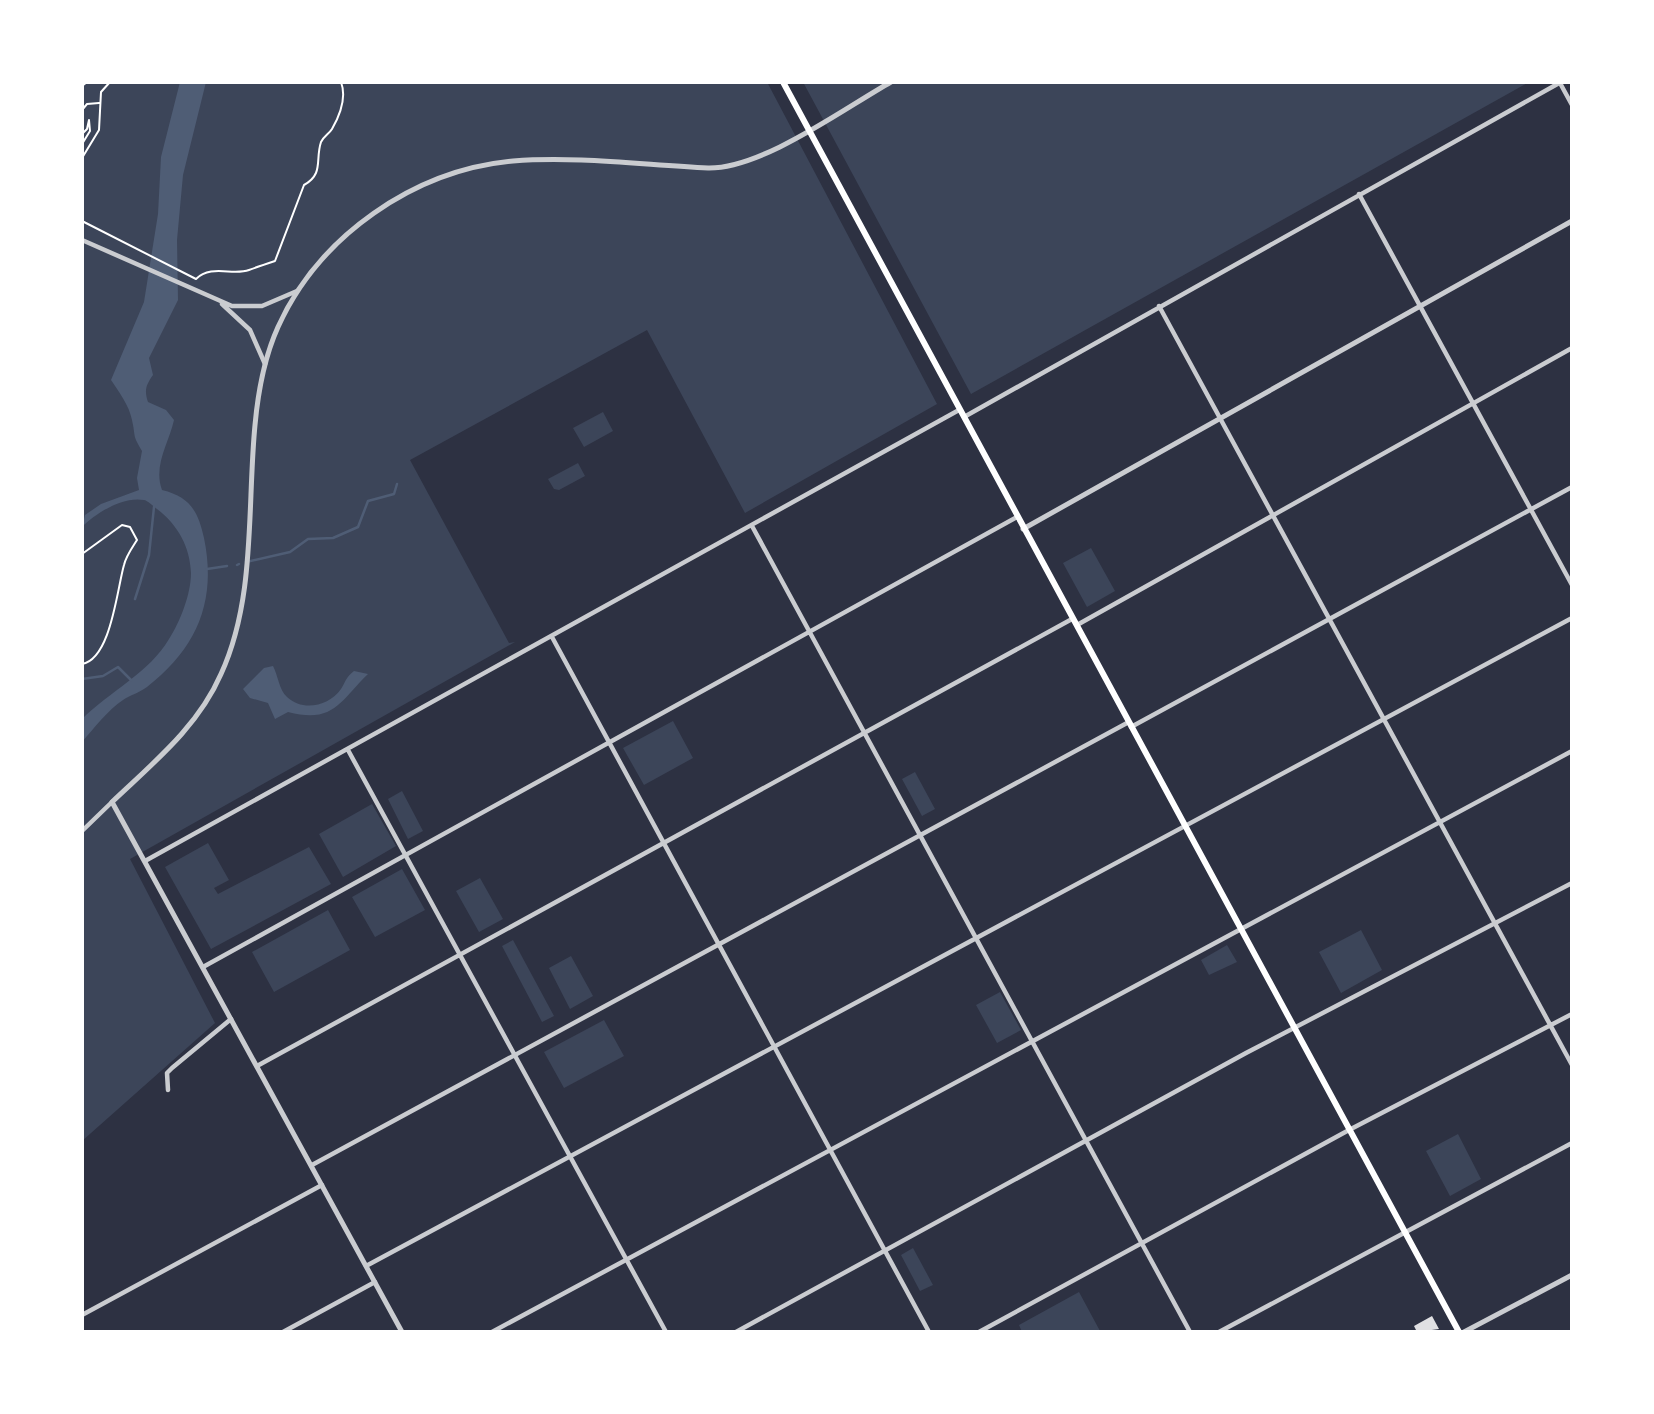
<svg xmlns="http://www.w3.org/2000/svg" width="1654" height="1414" viewBox="0 0 1654 1414" font-family="'Public Sans',sans-serif">
  <rect width="100%" height="100%" fill="#2d3142"/>
  <path fill="#3c4559" d="M82 82H767L937 404 745 513 647 330 410 460 509 643 515 642 130 859 215 1023 82 1141Z
    M803 82H1529L971 394Z
    M603 412 613 431 584 447 573 428Z
    M578 463 585 476 559 490 554 489 548 479Z
    M1091 548 1115 591 1087 607 1063 563Z
    M673 721 693 758 644 785 623 748Z
    M915 772 935 809 922 816 902 779Z
    M402 791 423 831 408 839 388 799Z
    M372 804 396 846 343 877 319 834Z
    M208 843 229 880 214 888 218 894 309 847 331 884 211 949 165 867Z
    M402 869 425 910 375 937 352 897Z
    M480 878 503 919 479 932 456 891Z
    M328 910 350 950 274 992 252 952Z
    M1361 930 1382 970 1341 993 1319 952Z
    M513 940 554 1016 542 1022 502 946Z
    M1227 945 1237 962 1209 975 1201 960Z
    M571 956 593 996 570 1009 549 968Z
    M1000 992 1021 1030 997 1043 976 1005Z
    M604 1020 624 1056 564 1088 544 1052Z
    M1458 1134 1481 1179 1450 1196 1426 1151Z
    M913 1248 933 1285 920 1291 901 1255Z
    M1079 1292 1100 1331 1022 1332 1019 1325Z"/>
  <path fill="#4f5d75" d="M180 82H206L183 175 177 240 178 300 149 358 153 375C146 385 144 390 148 402L166 410 174 420C169 443 153 465 162 490 190 497 198 511 204 538 217 601 197 648 147 687 139 693 130 695 123 700 107 711 95 727 82 742V719C109 692 150 672 169 639 180 622 191 594 191 573 190 547 178 525 157 509 154 507 147 500 144 500 123 496 96 513 82 527L85 515 101 504 139 490 137 478 142 451C132 434 136 438 132 420 129 405 119 392 111 380L144 302 158 214 161 157Z
    M273 666C278 675 279 690 287 697 303 712 329 706 341 689 346 681 346 677 354 671L368 674C340 701 334 724 288 712L275 719 268 703 250 698 243 689 264 668Z"/>
  <g fill="none" stroke-linecap="round" stroke-linejoin="round">
    <path stroke="#4f5d75" stroke-width="2.5" d="M246 562 290 552 308 539 333 538 358 527 368 501 394 494 397 484
      M237 565 239 564
      M207 569 227 566
      M135 599 149 555 154 507
      M82 679 103 676 118 667 131 680"/>
  </g>
  <path fill="#e0e0e3" d="M1432 1316 1439 1329 1417 1332 1414 1326Z"/>
  <g fill="none" stroke-linecap="round" stroke-linejoin="round">
    <path stroke="#fff" stroke-width="2" d="M82 86 87 82
      M82 110 87 104 99 103
      M82 134 87 129 89 120 90 131 82 144
      M82 158 99 130 101 92 110 82
      M82 221 196 279C211 264 233 276 249 270 257 267 266 264 275 261L304 185C324 174 315 160 321 142 324 136 329 134 332 129 340 115 347 98 341 82
      M82 554 122 525 130 527 137 540C132 548 126 556 124 565 117 589 111 659 82 664"/>
    <path stroke="#caccd0" stroke-width="4.5" d="M1560 83 1572 105
      M1359 194 1572 585
      M82 240 232 306H262L297 291
      M222 304 250 330 265 364
      M1159 306 1572 1065
      M964 417 1561 82
      M752 526 1190 1332
      M1077 625 1572 348
      M552 637 929 1332
      M1131 727 1572 487
      M348 750 666 1332
      M82 831 112 802
      M145 861 959 410
      M203 967 1017 517
      M257 1066 1072 619
      M168 1090 167 1073 172 1068 231 1019
      M312 1165 1127 723
      M366 1266 1572 618
      M82 1315 322 1185
      M283 1332 375 1282
      M492 1332 1572 751
      M736 1332 1246 1053 1572 883
      M979 1332 1349 1130 1572 1014
      M1219 1332 1572 1143"/>
    <path stroke="#caccd0" stroke-width="5" d="M1023 529 1572 221
      M402 1332 112 802C153 763 198 727 221 674 256 598 247 507 255 425 258 392 264 358 278 327 319 236 414 170 513 161 577 156 644 165 708 168 762 169 843 109 891 82
      M1464 1332 1572 1275"/>
    <path stroke="#fff" stroke-width="6" d="M783 82 1459 1332"/>
  </g>
  <rect width="1654" height="1414" fill="none" stroke="#ffffff" stroke-width="168"/>
</svg>
